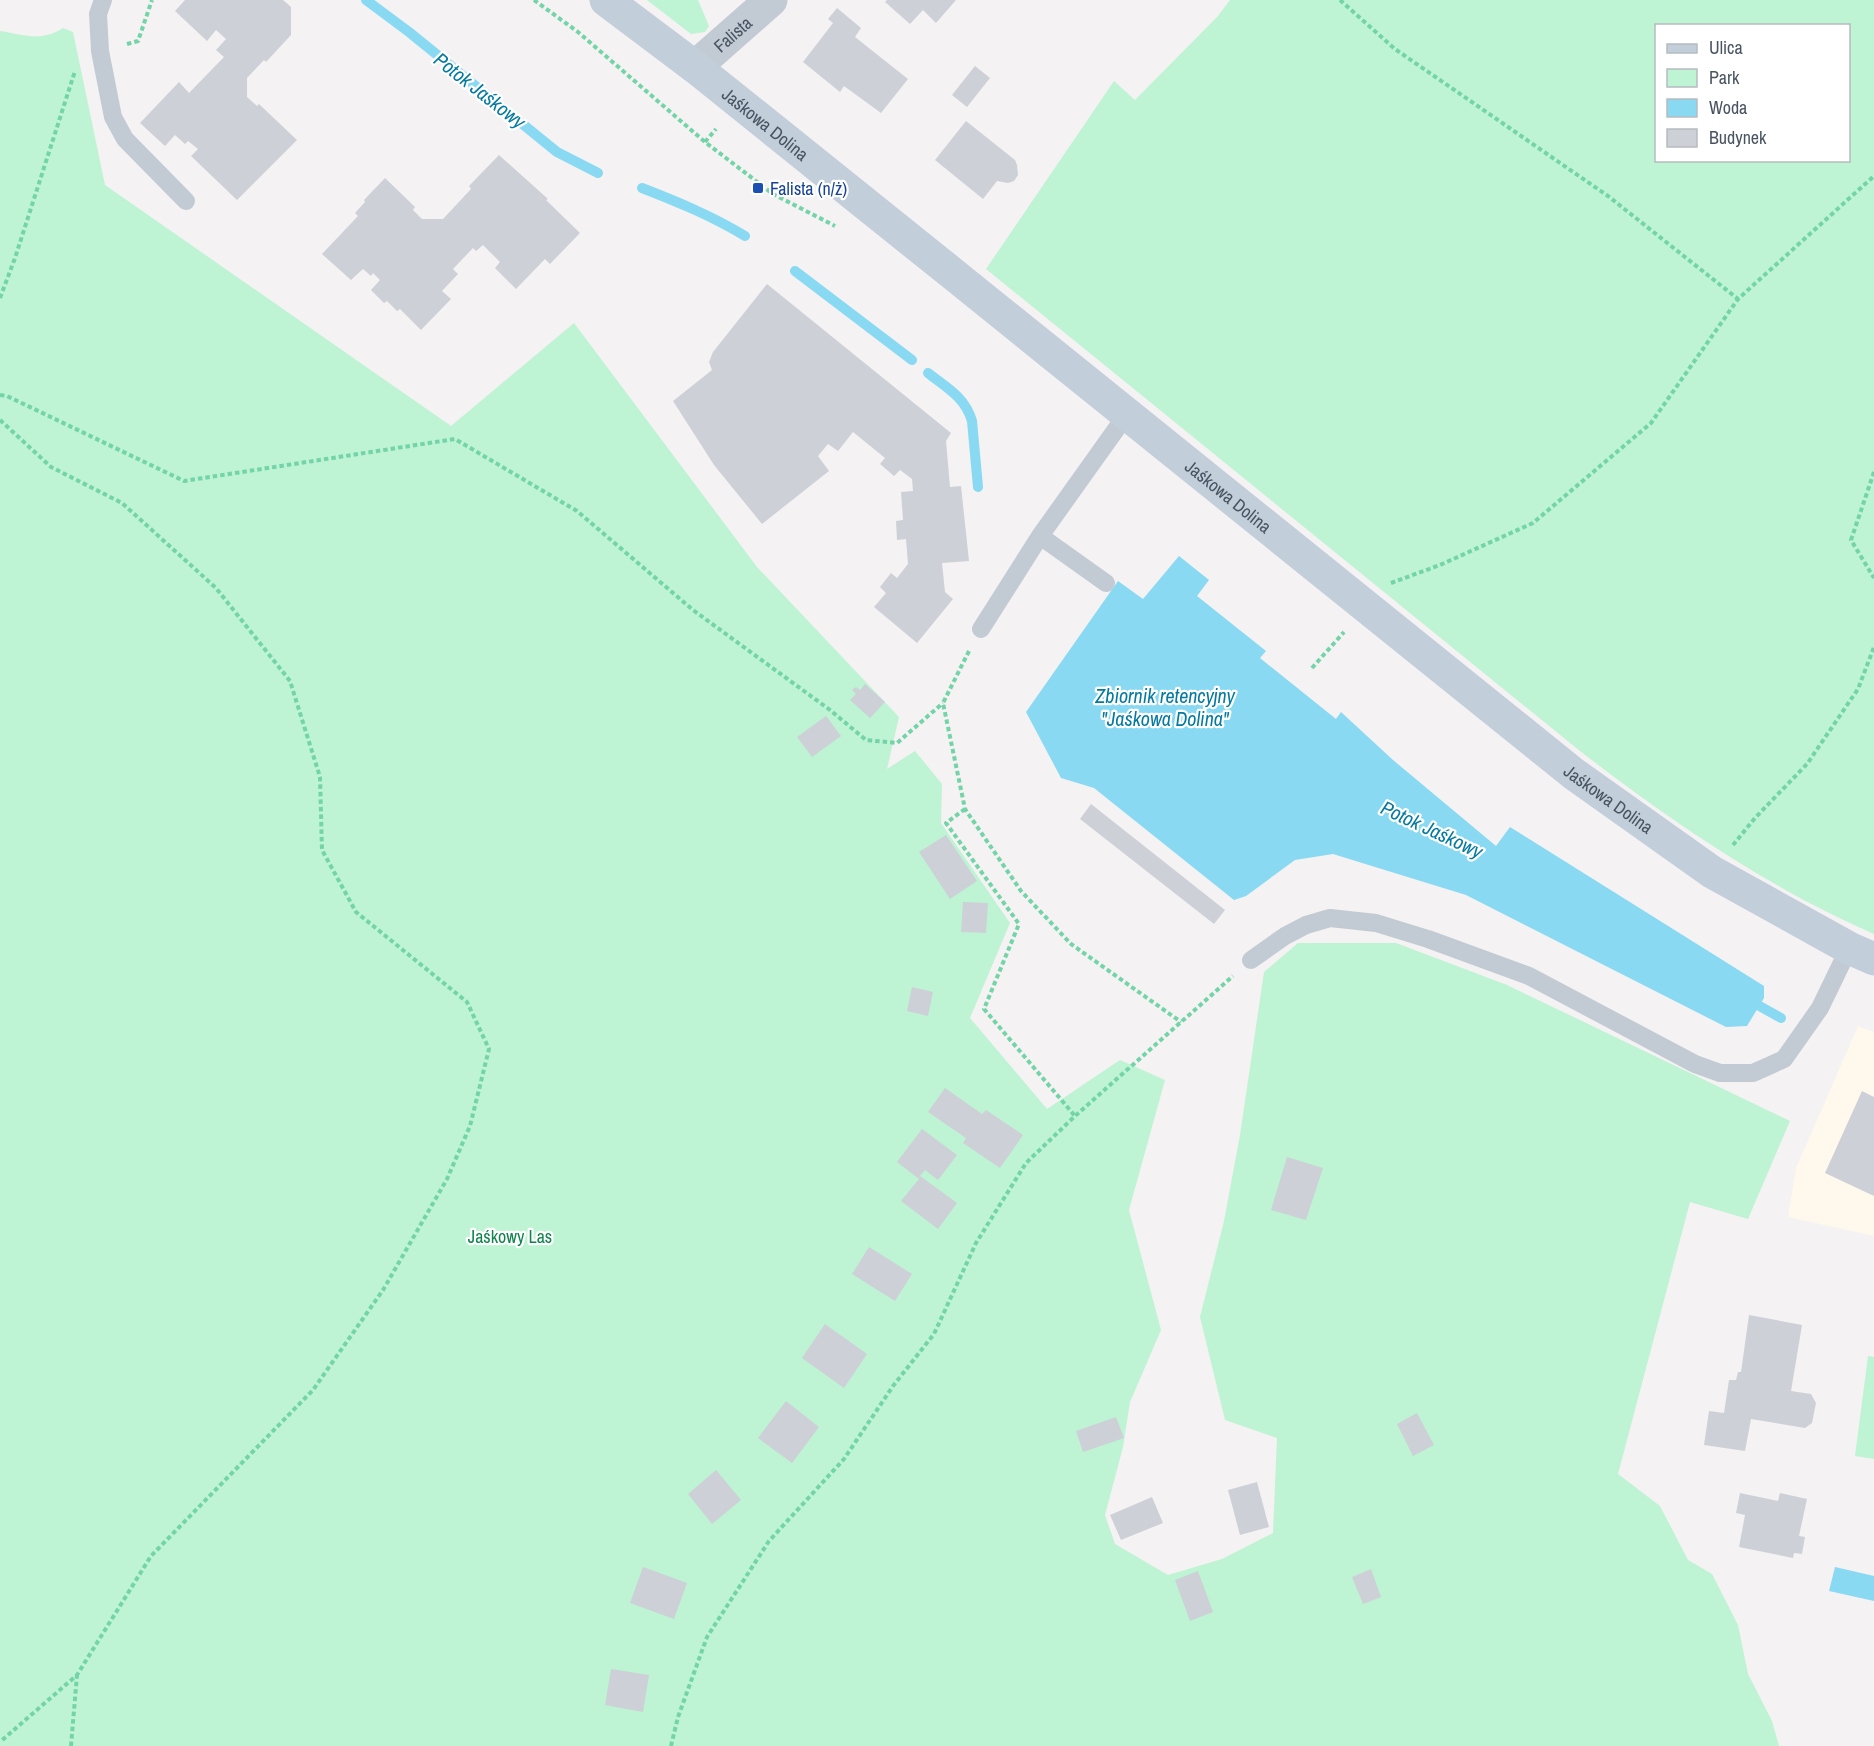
<svg xmlns="http://www.w3.org/2000/svg" width="1874" height="1746" viewBox="0 0 1874 1746" font-family="'Archivo Narrow',sans-serif">
  <rect width="100%" height="100%" fill="#f4f2f2"/>
  <path fill="#fef9ec" d="M1858 1026 1874 1032V1236L1788 1217 1796 1168Z"/>
  <path fill="#bef3d4" fill-rule="evenodd" d="M647 0H698L709 26 705 32 691 34Z
    M1230 0H1874V934C1770 889 1669 820 1580 751L986 269 1114 81 1135 100 1218 16ZM1656 26H1848V160H1656Z
    M63 28 73 32 105 185 451 426 574 323 757 567 899 717 887 769 915 751 942 784 941 823 1010 923 970 1018 1047 1109 1120 1060 1165 1080 1129 1210 1161 1330 1130 1402 1123 1447 1105 1515 1115 1544 1168 1575 1222 1559 1273 1533 1277 1438 1225 1420 1200 1317 1224 1221 1240 1135 1264 972 1298 943H1396L1507 985 1790 1121 1748 1219 1690 1202 1618 1474 1660 1506 1688 1560 1712 1574 1738 1625 1748 1674 1772 1721 1779 1746H0V31C25 35 41 42 63 28Z
    M1868 1356 1874 1357V1459L1855 1456Z"/>
  <path fill="#89d9f3" d="M1179 556 1209 580 1197 596 1266 651 1260 658 1336 719 1341 712 1393 760 1496 846 1510 827 1764 986V998L1747 1026 1726 1027 1466 895 1333 854 1295 860 1246 896 1234 900 1094 788 1061 778 1026 712 1118 581 1143 599Z
    M1835 1567 1874 1576V1601L1829 1591Z"/>
  <g fill="none" stroke-linecap="round" stroke-linejoin="round">
    <path stroke="#89d9f3" stroke-width="10" d="M366 0 409 32 557 152 598 173
      M642 188C678 202 712 216 745 236
      M795 271 912 360
      M928 373C947 388 965 397 972 421L978 487
      M1747 999 1781 1018"/>
  </g>
  <path fill="#cdd0d6" d="M185 0H283L291 7V35L266 62 264 60 247 78V97L257 106 259 104 297 140 237 200 191 156 198 149 188 141 185 144 175 135 165 146 140 123 179 82 189 93 224 57 216 50 226 39 216 30 207 41 175 11Z
    M887 0H956L936 23 923 10 910 24 885 2Z
    M837 8 861 28 855 37 908 79 881 113 844 86 840 92 803 62 833 23 828 19Z
    M975 66 990 78 967 107 952 95Z
    M966 121 1015 160 1017 165 1018 175 1014 181 1008 183 997 181 983 199 935 160Z
    M499 155 548 199 546 200 580 233 550 264 545 259 516 289 495 268 500 262 483 245 476 251 473 248 453 269 458 274 442 291 451 299 421 330 400 309 397 311 387 301 384 303 371 290 380 280 373 273 371 276 363 269 351 280 322 254 358 216 355 213 365 202 364 200 385 178 415 207 413 210 422 219H443L471 189 469 186Z
    M767 284 951 433 946 441 950 487 961 486 969 561 942 563 945 592 953 599 917 643 874 607 886 593 880 587 891 573 897 578 908 564 906 539 897 540 896 521 903 520 901 492 913 491 912 479 900 470 894 476 880 464 885 458 853 432 838 451 828 444 818 456 829 471 762 524 714 465 673 401 712 370 709 362 713 352Z
    M865 684 885 702 870 718 850 700 856 694 852 690 856 687 860 690Z
    M826 716 841 736 812 757 797 737Z
    M1091 804 1225 910 1214 924 1080 819Z
    M946 835 977 881 950 899 919 852Z
    M963 902 988 903 986 933 961 932Z
    M912 987 933 992 928 1016 907 1011Z
    M945 1088 982 1114 986 1110 1023 1135 1000 1168 963 1143 966 1138 928 1112Z
    M1862 1091 1874 1097V1196L1825 1173Z
    M922 1129 957 1155 938 1180 925 1170 920 1176 957 1203 938 1229 901 1201 919 1179 897 1162Z
    M1287 1157 1323 1168 1306 1220 1271 1210Z
    M869 1247 912 1274 895 1301 852 1274Z
    M1749 1315 1802 1325 1791 1391 1811 1394 1816 1403 1812 1423 1805 1428 1751 1419 1745 1451 1704 1445 1709 1411 1724 1413 1729 1380H1736L1738 1372H1741Z
    M825 1324 867 1354 844 1388 802 1358Z
    M786 1401 819 1427 792 1463 758 1438Z
    M1417 1413 1434 1445 1413 1456 1397 1424Z
    M1116 1417 1124 1438 1083 1452 1076 1431Z
    M716 1470 741 1500 712 1524 688 1494Z
    M1257 1482 1269 1527 1240 1535 1228 1490Z
    M1740 1493 1778 1501 1780 1493 1807 1499 1799 1536 1805 1537 1802 1554 1794 1553 1793 1558 1739 1547 1745 1515 1736 1513Z
    M1152 1497 1163 1523 1121 1540 1110 1515Z
    M643 1567 687 1583 674 1619 630 1603Z
    M1371 1569 1381 1597 1363 1604 1352 1577Z
    M1198 1571 1213 1612 1190 1621 1175 1580Z
    M611 1669 649 1675 643 1712 605 1705Z"/>
  <g fill="none" stroke-linecap="round" stroke-linejoin="round">
    <path stroke="#73d4a8" stroke-width="4" stroke-dasharray="4.5 3" stroke-linecap="butt" d="M534 0 578 32 705 142 773 194 835 226
      M1340 0 1395 49 1608 196 1738 299
      M127 44 138 41 152 0
      M705 142 716 129
      M0 298 15 258 75 71
      M0 395 7 396 184 481 455 439 577 511 693 610 830 710 866 740 897 743 943 703
      M0 420 51 467 122 503 216 588 290 681 320 777 322 850 356 912 467 1002 489 1049 470 1126 447 1179 383 1290 313 1390 151 1556 77 1675 0 1742
      M1874 472 1851 540 1874 578
      M1391 583 1440 565 1533 523 1651 423 1738 299 1874 176
      M969 651 943 703 965 809 1021 891 1071 944 1181 1022
      M1312 668 1344 632
      M965 809 946 823 1019 924 984 1009 1075 1116
      M1733 845 1755 818 1807 764 1858 689 1874 647
      M71 1746 77 1675
      M671 1746 678 1717 707 1637 769 1541 844 1459 893 1386 934 1334 976 1243 1026 1163 1075 1116 1233 976"/>
    <path stroke="#c2cbd4" stroke-width="18" d="M103 0 98 14 100 51 113 117 125 139 186 201
      M1040 536 1106 583
      M981 629 1040 536 1127 414
      M1251 960 1285 936 1306 925 1330 918 1376 923 1428 939 1529 976 1695 1064 1720 1073H1753L1784 1059 1820 1008 1849 948"/>
    <path stroke="#c2cbd4" stroke-width="33" id="s1" d="M695 67 771 0"/>
    <path stroke="#c3cedb" stroke-width="33" id="s2" d="M606 0 695 67 958 278 1574 774 1712 872 1849 948 1874 959"/>
  </g>
  <rect fill="#1a4fb4" stroke="#fff" stroke-width="2" x="752" y="182" width="12" height="12" rx="3"/>
  <g text-anchor="middle" dominant-baseline="central" stroke-width="4.5" stroke-linejoin="round" paint-order="stroke">
    <g font-size="18" fill="#485461" stroke="#fff">
      <text stroke="none"><textPath href="#s1" startOffset="50">Falista</textPath></text>
      <text stroke="none"><textPath href="#s2" startOffset="202">Jaśkowa Dolina</textPath></text>
      <text stroke="none"><textPath href="#s2" startOffset="796">Jaśkowa Dolina</textPath></text>
      <text stroke="none"><textPath href="#s2" startOffset="1282">Jaśkowa Dolina</textPath></text>
    </g>
    <g font-size="18" fill="#164399" stroke="#fff" text-anchor="start">
      <text x="770" y="188">Falista (n/ż)</text>
    </g>
    <g font-size="18" fill="#11844e" stroke="#fff">
      <text x="510" y="1236">Jaśkowy Las</text>
    </g>
    <g font-size="20" font-style="italic" fill="#047aa1" stroke="#fff">
      <text transform="translate(480 90) rotate(38)">Potok Jaśkowy</text>
      <text x="1165" y="695">Zbiornik retencyjny<tspan x="1165" dy="23">"Jaśkowa Dolina"</tspan></text>
      <text transform="translate(1432 829) rotate(25)">Potok Jaśkowy</text>
    </g>
  </g>
  <rect x="1655" y="24" width="195" height="138" fill="#ffffff" stroke="#b6bbc0" stroke-width="1.5"/>
  <rect x="1667" y="44" width="30" height="9" fill="#c3cedb" stroke="#b6bbc0" stroke-width="1.5"/>
  <text x="1709" y="54" font-size="18" fill="#485461">Ulica</text>
  <rect x="1667" y="69" width="30" height="18" fill="#bef3d4" stroke="#b6bbc0" stroke-width="1.5"/>
  <text x="1709" y="84" font-size="18" fill="#485461">Park</text>
  <rect x="1667" y="99" width="30" height="18" fill="#89d9f3" stroke="#b6bbc0" stroke-width="1.5"/>
  <text x="1709" y="114" font-size="18" fill="#485461">Woda</text>
  <rect x="1667" y="129" width="30" height="18" fill="#cdd0d6" stroke="#b6bbc0" stroke-width="1.5"/>
  <text x="1709" y="144" font-size="18" fill="#485461">Budynek</text>
</svg>
